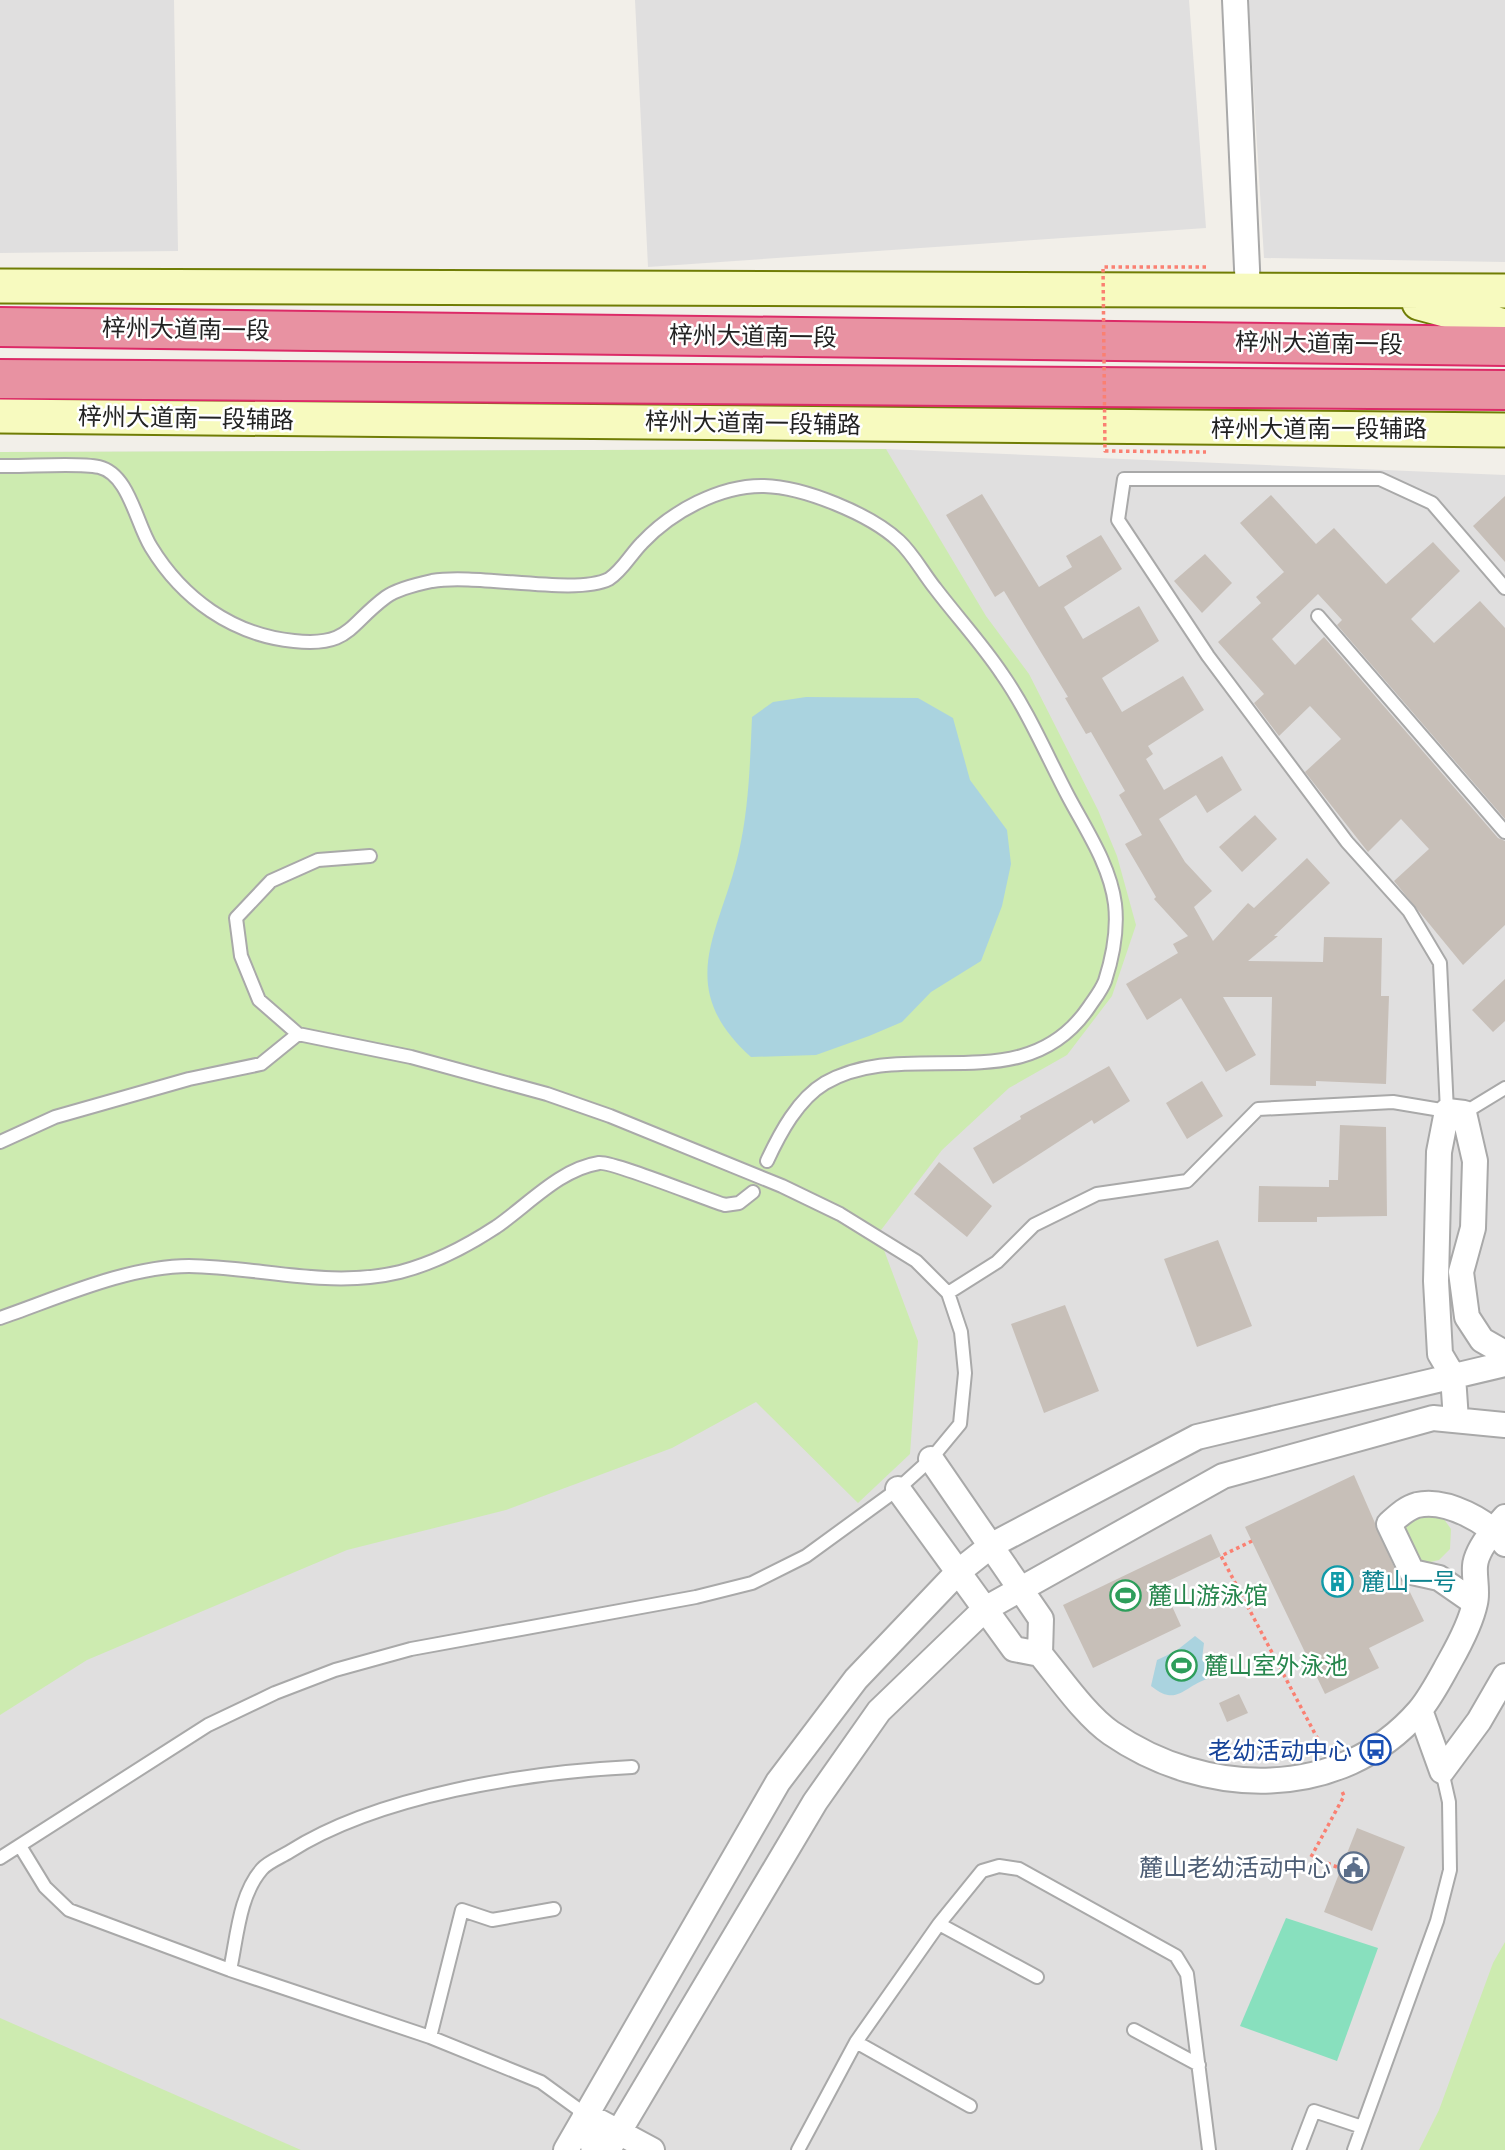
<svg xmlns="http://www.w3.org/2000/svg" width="1505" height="2150" viewBox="0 0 1505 2150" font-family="Poppins,'Noto Sans SC',sans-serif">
  <rect width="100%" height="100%" fill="#f2efe9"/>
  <path fill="#e0dfdf" d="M0 0H174L178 251 0 253Z
    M635 0H1189L1206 228 648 267Z
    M1248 0H1505V262L1264 258Z
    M886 449 1505 475V2150H0V452Z"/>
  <path fill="#cdebb0" d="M886 449 986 616 1029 674 1098 810 1117 856 1136 925 1112 996 1067 1055 1009 1088 942 1150 878 1234 918 1341 910 1454 858 1503 756 1402 672 1448 506 1510 347 1550 87 1660 0 1715V452Z
    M1441 1515 1451 1529 1450 1549 1439 1560 1422 1564 1399 1532 1408 1517Z
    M1505 1942V2150H1419L1439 2110 1493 1963Z
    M0 2018 301 2150H0Z"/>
  <path fill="#88e0be" d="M1286 1918 1378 1948 1337 2061 1240 2026Z"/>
  <path fill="#aad3df" d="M806 697 918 698 953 718 970 780 1007 830 1011 864 1002 906 981 961 931 992 902 1022 869 1036 816 1055 751 1057C672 986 721 932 739 851 749 807 750 762 752 717L773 702Z
    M1195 1636 1204 1643 1202 1659 1210 1670V1678C1184 1685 1178 1708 1151 1686L1157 1660 1176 1651Z"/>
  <path fill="#c7bfb8" d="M982 494 1039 587 1072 567 1066 556 1101 535 1122 569 1064 607 1083 639 1139 606 1159 641 1102 678 1122 712 1183 676 1204 710 1148 746 1153 754 1146 759 1164 790 1222 756 1242 790 1207 813 1196 795 1159 819 1185 862 1212 891 1194 907 1213 941 1248 903 1254 908 1307 858 1330 883 1274 936H1278L1248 961 1323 962 1324 937 1382 938 1381 996H1389L1386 1084 1316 1081V1086L1270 1085 1272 997H1223L1256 1055 1226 1072 1181 998 1147 1020 1126 984 1178 953 1173 944 1188 936 1154 899 1156 897 1125 844 1142 835 1119 795 1125 791 1091 732 1086 734 1065 698 1068 697 1004 591 995 597 946 515Z
    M1271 495 1316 544 1334 528 1386 584 1433 542 1460 571 1411 619 1434 643 1480 601 1505 628V819L1337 625 1342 620 1318 594 1272 639 1295 665 1324 637 1498 838 1505 841V925L1463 965 1394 881 1429 849 1401 819 1368 852 1305 772 1341 739 1310 706 1279 736 1254 703 1264 694 1218 642 1261 603 1256 597 1284 572 1240 523Z
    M1505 496V562L1473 526Z
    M1205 554 1232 583 1202 613 1174 581Z
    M1255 815 1277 839 1242 872 1219 847Z
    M1505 979V1021L1493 1032 1472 1010Z
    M1109 1066 1130 1101 1094 1124 1092 1120 993 1184 973 1148 1021 1119 1020 1116Z
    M1202 1081 1223 1116 1187 1139 1166 1103Z
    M1340 1125 1386 1127 1387 1216 1317 1217V1222H1258L1259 1186 1329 1187V1180H1338Z
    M939 1162 992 1206 967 1237 914 1194Z
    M1218 1240 1252 1326 1197 1347 1164 1259Z
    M1065 1305 1099 1391 1044 1413 1011 1324Z
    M1354 1475 1399 1578 1407 1586 1424 1621 1369 1648 1379 1668 1325 1694 1245 1527Z
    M1211 1534 1221 1556 1162 1584 1181 1626 1093 1668 1063 1605Z
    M1239 1694 1248 1713 1227 1722 1219 1703Z
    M1357 1828 1405 1847 1372 1931 1324 1912Z"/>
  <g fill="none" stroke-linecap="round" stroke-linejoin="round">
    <defs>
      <path id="lane" d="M0 466C25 467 77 462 99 467 129 474 136 523 151 547 182 598 232 635 294 641 350 647 348 625 386 597 397 589 418 584 432 581 478 573 576 596 609 579 622 571 631 554 642 543 671 512 720 485 764 486 804 487 870 514 899 541 913 554 923 573 935 588 957 617 982 644 1002 674 1028 711 1047 756 1068 796 1086 830 1110 865 1115 904 1118 930 1113 956 1105 981 1101 991 1095 998 1089 1007 1024 1103 908 1035 825 1083 798 1099 780 1133 767 1161
        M1318 616 1505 832
        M1464 1113 1505 1088
        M0 1142 55 1117 189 1079 261 1064 298 1034
        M948 1293 997 1262 1034 1225 1097 1194 1187 1181 1258 1109 1393 1102 1447 1111 1440 963 1409 911 1347 842 1208 656 1118 520 1124 479H1380L1432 503 1505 588
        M0 1318C58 1298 128 1266 189 1266 261 1267 329 1289 400 1272 435 1263 467 1246 496 1227 528 1205 560 1169 599 1163 612 1161 705 1199 725 1205L739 1203 753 1192
        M20 1846 45 1887 69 1910 230 1970 430 2037 541 2082 585 2114
        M0 1858 208 1725 275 1693 335 1670 411 1649 696 1597 752 1583 806 1556 898 1489 931 1459 960 1424 965 1373 961 1332 948 1293 916 1261 840 1214 782 1186 610 1116 547 1094 411 1057 298 1034 259 1000 241 956 236 918 271 881 318 860 370 856
        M939 1924 1037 1977
        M230 1970C237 1938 239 1895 262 1869 268 1862 281 1857 289 1852 378 1795 528 1772 632 1767
        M1134 2030 1199 2065
        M430 2037 462 1910 492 1920 554 1909
        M856 2042 970 2106
        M798 2150 856 2042 939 1924 982 1871 999 1866 1019 1869 1176 1956 1187 1974 1209 2150
        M1299 2150 1314 2111 1362 2127
        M1354 2150 1437 1921 1450 1870 1449 1802 1442 1771"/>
      <path id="street" d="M1235 0 1248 291
        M1456 1420 1453 1376 1440 1354 1436 1281 1439 1152 1447 1111 1464 1113 1475 1161 1473 1228 1461 1272 1467 1317 1482 1340 1505 1353
        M898 1489 1014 1649 1040 1654 1041 1619 931 1459
        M1475 1603 1439 1578 1412 1572 1389 1524C1398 1516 1406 1508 1417 1505 1446 1498 1490 1522 1505 1544
        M1040 1654C1060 1678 1086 1716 1111 1733 1205 1798 1340 1802 1419 1711 1431 1697 1441 1677 1450 1661 1459 1645 1471 1622 1475 1603 1478 1592 1474 1578 1475 1566 1476 1550 1494 1529 1505 1517
        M1420 1710 1442 1771
        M1442 1771 1479 1721 1505 1676
        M566 2150 778 1782 856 1679 958 1572 992 1545 1197 1437 1505 1364
        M594 2150 585 2114 652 2150
        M608 2150 815 1802 879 1711 985 1609 1223 1476 1433 1418 1505 1425"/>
      <path id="secondary" d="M0 286 1505 291
        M1419 303 1505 326
        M0 416 1505 430"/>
      <path id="highway" d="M0 327 1505 346
        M0 379 1505 390"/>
    </defs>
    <use href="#lane" stroke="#a9a9a9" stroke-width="16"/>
    <use href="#street" stroke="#a9a9a9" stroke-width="28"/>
    <use href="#secondary" stroke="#707d05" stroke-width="37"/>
    <use href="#highway" stroke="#dc2a67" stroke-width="42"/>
    <path stroke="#fa8072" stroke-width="3.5" stroke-dasharray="3.5 3.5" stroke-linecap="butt" d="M1252 1541 1221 1556 1322 1747
      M1337 1867 1311 1857 1344 1796 1341 1789"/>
    <use href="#lane" stroke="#fff" stroke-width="12"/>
    <use href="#street" stroke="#fff" stroke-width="24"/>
    <use href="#secondary" stroke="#f7fabf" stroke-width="33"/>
    <use href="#highway" stroke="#e892a2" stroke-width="38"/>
    <path stroke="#fa8072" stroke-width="3.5" stroke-dasharray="3.5 3.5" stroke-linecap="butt" d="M1206 267H1103L1105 451 1206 452"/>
  </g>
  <defs>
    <symbol id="building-ring" viewBox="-11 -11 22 22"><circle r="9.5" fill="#fff" stroke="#0f9aa8" stroke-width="1.5"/><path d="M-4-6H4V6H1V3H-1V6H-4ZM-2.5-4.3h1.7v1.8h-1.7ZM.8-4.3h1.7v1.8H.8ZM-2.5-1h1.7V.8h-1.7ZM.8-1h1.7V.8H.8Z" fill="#0f9aa8"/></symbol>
    <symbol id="stadium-ring" viewBox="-11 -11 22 22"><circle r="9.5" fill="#fff" stroke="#2e9e5b" stroke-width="1.5"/><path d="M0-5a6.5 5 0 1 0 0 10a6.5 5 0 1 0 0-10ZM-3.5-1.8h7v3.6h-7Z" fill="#2e9e5b"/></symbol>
    <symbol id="bus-ring" viewBox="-11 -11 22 22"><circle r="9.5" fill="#fff" stroke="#1a4fb4" stroke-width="1.5"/><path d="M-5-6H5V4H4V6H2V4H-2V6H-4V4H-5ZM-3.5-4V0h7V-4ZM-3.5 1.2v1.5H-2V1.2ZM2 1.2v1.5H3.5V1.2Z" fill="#1a4fb4"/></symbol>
    <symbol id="civic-ring" viewBox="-11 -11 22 22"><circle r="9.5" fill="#fff" stroke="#5c6f8a" stroke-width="1.5"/><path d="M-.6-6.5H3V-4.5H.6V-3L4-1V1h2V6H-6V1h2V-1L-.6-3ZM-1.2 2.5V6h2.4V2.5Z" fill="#5c6f8a"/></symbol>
  </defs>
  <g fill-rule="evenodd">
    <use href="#building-ring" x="1320" y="1564" width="35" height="35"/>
    <use href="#stadium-ring" x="1108" y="1578" width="35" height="35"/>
    <use href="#stadium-ring" x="1164" y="1648" width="35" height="35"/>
    <use href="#bus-ring" x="1358" y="1732" width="35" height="35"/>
    <use href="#civic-ring" x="1336" y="1850" width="35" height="35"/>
  </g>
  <g text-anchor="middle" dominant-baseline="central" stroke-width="5" stroke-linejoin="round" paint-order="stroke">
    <g font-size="24" fill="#222" stroke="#fff">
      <text transform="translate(186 329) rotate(1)">梓州大道南一段</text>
      <text transform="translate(753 336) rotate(1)">梓州大道南一段</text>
      <text transform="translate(1319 343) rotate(1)">梓州大道南一段</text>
      <text transform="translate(186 418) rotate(1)">梓州大道南一段辅路</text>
      <text transform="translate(753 423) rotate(1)">梓州大道南一段辅路</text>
      <text x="1319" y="428">梓州大道南一段辅路</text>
    </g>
    <g font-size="24" fill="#0d838f" stroke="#fff" text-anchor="start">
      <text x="1361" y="1581">麓山一号</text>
    </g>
    <g font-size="24" fill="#27864d" stroke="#fff" text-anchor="start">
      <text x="1148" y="1595">麓山游泳馆</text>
      <text x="1204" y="1665">麓山室外泳池</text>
    </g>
    <g font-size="24" fill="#164399" stroke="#fff" text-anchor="end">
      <text x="1352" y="1750">老幼活动中心</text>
    </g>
    <g font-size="24" fill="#4e5e75" stroke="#fff" text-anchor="end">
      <text x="1331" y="1867">麓山老幼活动中心</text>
    </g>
  </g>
</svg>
